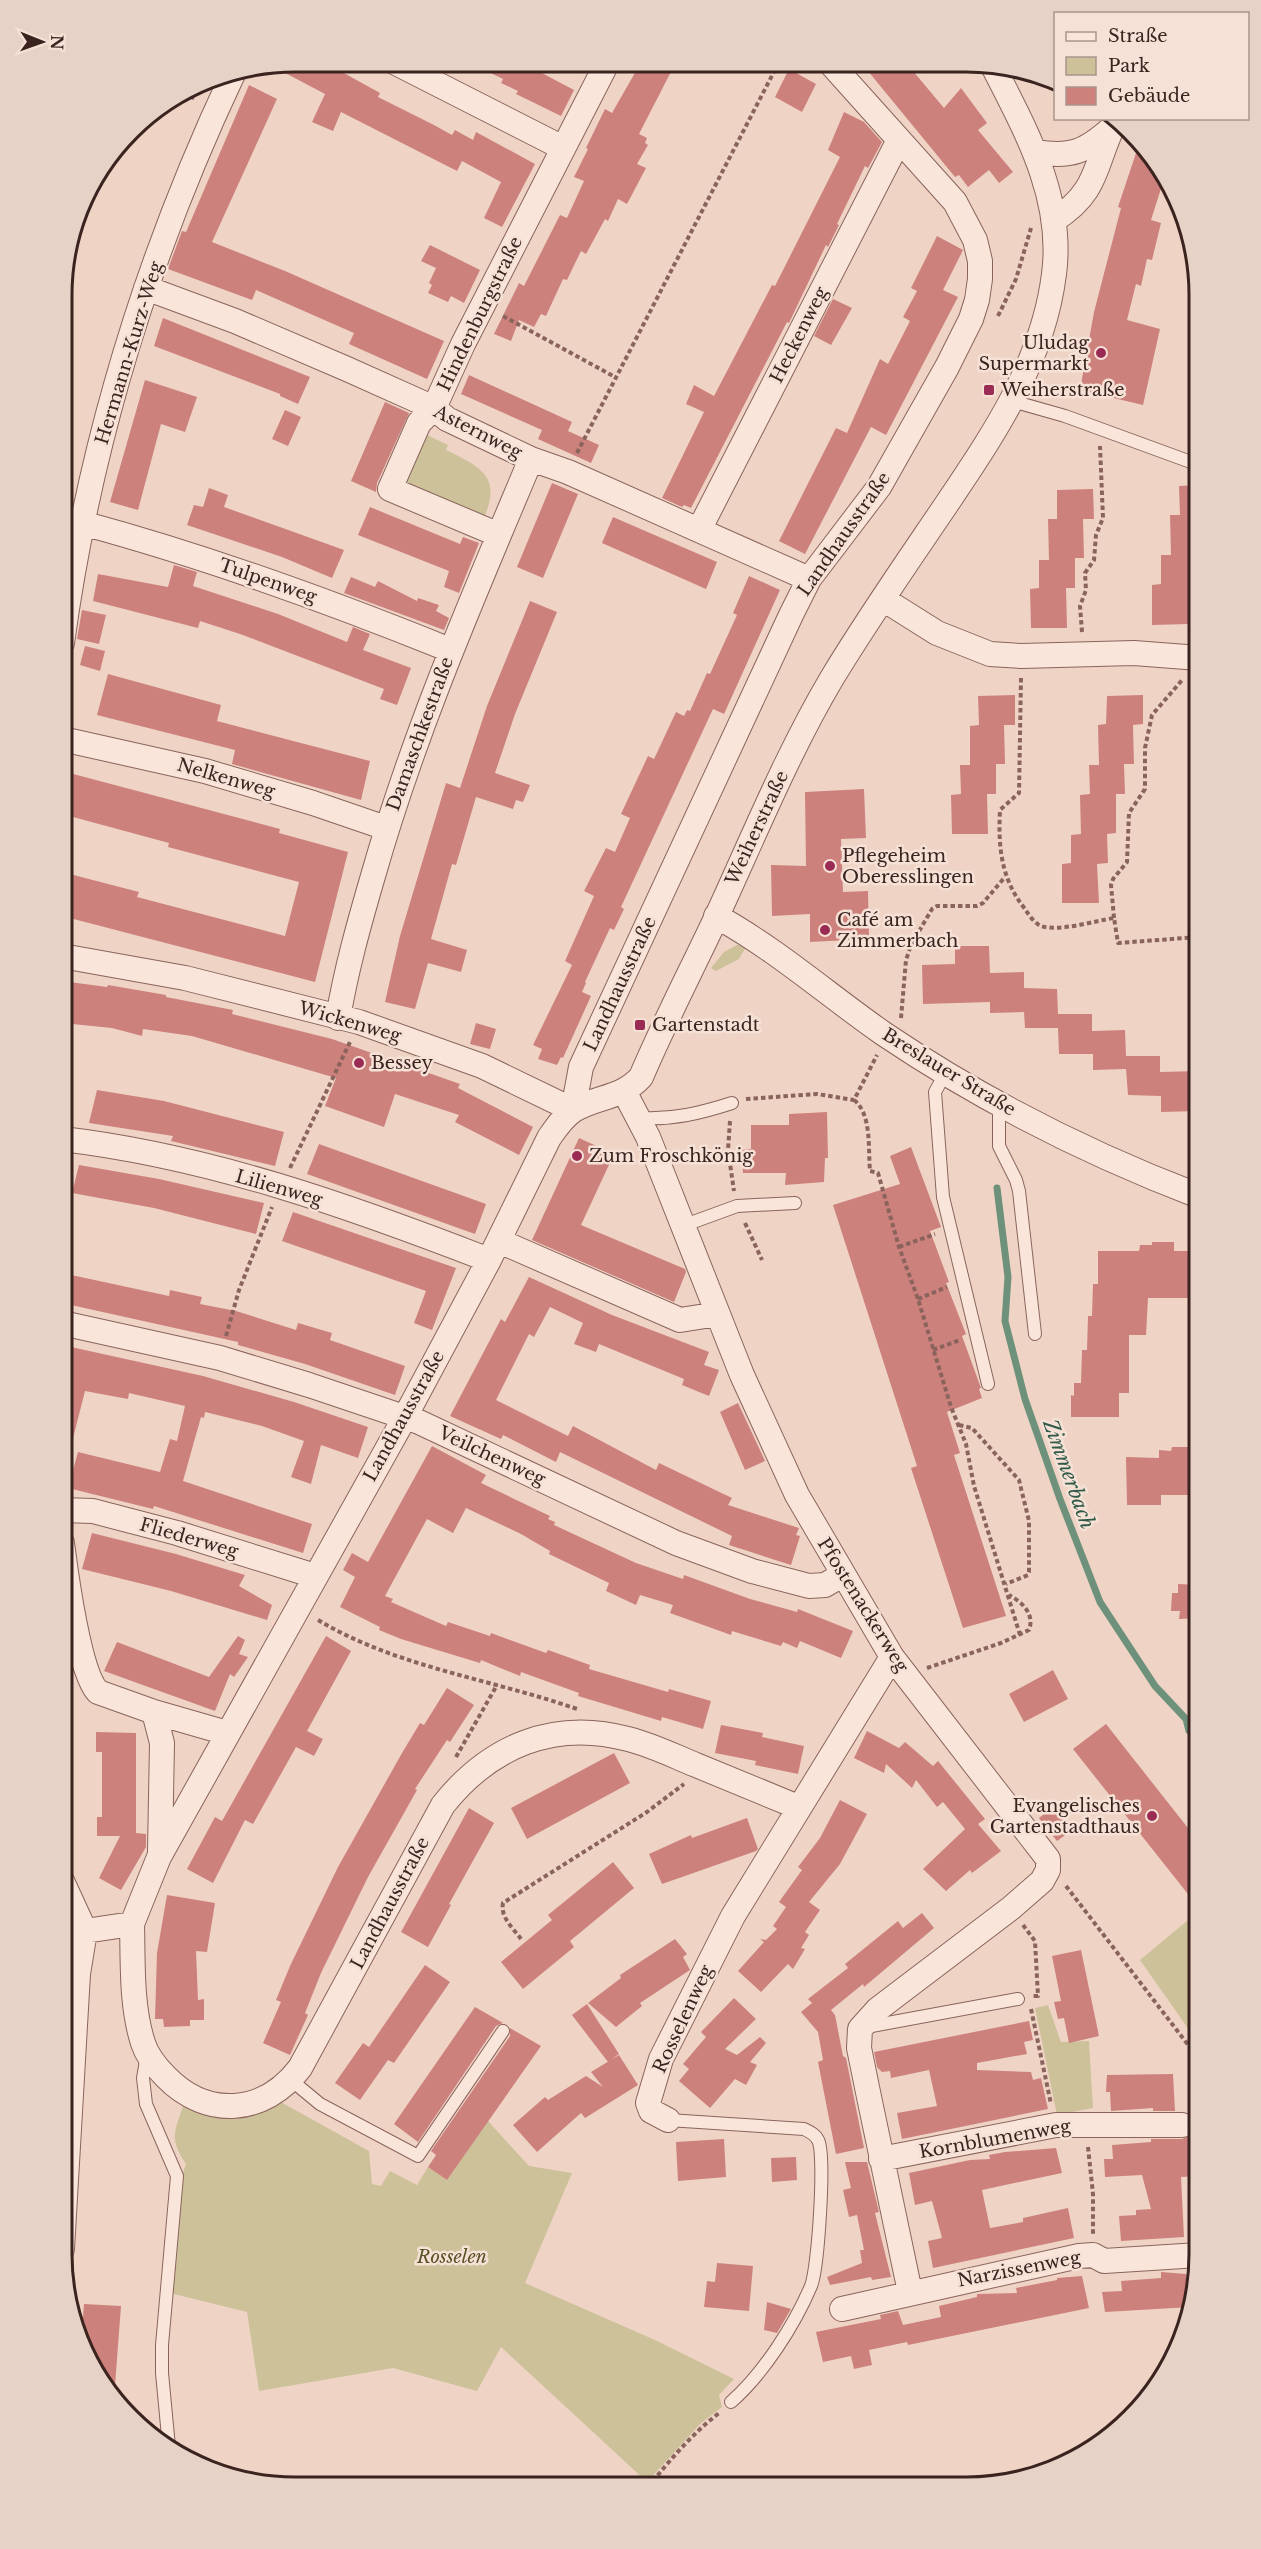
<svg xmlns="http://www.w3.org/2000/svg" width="1261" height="2549" viewBox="0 0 1261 2549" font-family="'Libre Baskerville',serif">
  <rect width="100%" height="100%" fill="#efd4c6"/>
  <path fill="#cdc19a" d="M421 432 448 445 446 450C481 467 503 477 483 520L403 486Z
    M737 945 746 947 739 959 716 971 711 968 724 952Z
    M1199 1911V2044L1140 1960Z
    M1048 2005 1061 2042 1089 2041 1093 2108 1057 2115 1035 2008Z
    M279 2101 369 2151 372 2184 381 2186 390 2171 417 2185 428 2167 447 2180 488 2121 529 2166 572 2173 525 2283 655 2340 734 2379 719 2395 722 2407 700 2424 647 2482 501 2347 477 2391 393 2368 259 2391 247 2312 170 2293 182 2176 186 2164C168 2137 175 2132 184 2103Z"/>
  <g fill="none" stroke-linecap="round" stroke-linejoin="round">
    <path stroke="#6e917c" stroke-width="7" d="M997 1188 1008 1277 1005 1321 1025 1399 1060 1499 1100 1602 1155 1686 1186 1719 1189 1731 1199 1737"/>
  </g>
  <path fill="#cd817c" d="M295 62H332L344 68 342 72 380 93 378 97 434 125 452 135 455 130 473 140 476 132 535 164 502 227 484 218 501 182 462 161 457 171 341 112 333 131 312 122 325 94 272 66Z
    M470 63H523L574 90 561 116 516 94 518 91 501 83 503 79Z
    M640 64H675L639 134 647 138 645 143 648 145 637 164 646 168 627 204 618 199 608 221 605 219 586 254 581 251 567 280 563 279 546 316 541 314 534 327 519 320 511 341 494 334 519 283 524 286 560 215 567 218 584 181 574 177 588 149 586 148 605 109 612 113Z
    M863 65H908L944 108 961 88 987 123 978 130 1013 172 999 183 989 170 968 187 959 175 955 177Z
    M789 69 816 84 802 112 775 97Z
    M249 85 277 99 212 242 285 271 444 341 427 379 349 344 354 333 256 290 252 300 168 269 182 231 186 232Z
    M844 112 864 122 882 142 868 168 865 166 837 224 839 225 828 247 826 245 789 323 787 322 691 508 684 505 682 507 662 498 704 412 686 404 694 385 714 396 772 285 775 286 840 157 828 150Z
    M1137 150H1147L1160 166 1165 176 1151 220 1161 223 1152 260 1147 259 1141 286 1136 284 1127 320 1160 329 1143 405 1080 390 1094 312 1121 208 1118 207Z
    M937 236 963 250 943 290 958 297 886 435 871 427 805 554 779 541 836 428 847 433 880 359 888 364 910 321 903 317 917 291 911 288Z
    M430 245 480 270 464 303 451 296 448 302 428 293 432 285 429 283 436 268 421 261Z
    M833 299 852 308 831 345 814 336Z
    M163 318 310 377 298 404 280 396V394L154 346Z
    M469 375 572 422 568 431 599 445 591 463 538 439 542 430 461 394Z
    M145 380 197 397 185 432 161 424 138 510 110 502Z
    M385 402 409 413 377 483 376 492 351 481Z
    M285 410 301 417 288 446 272 439Z
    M552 483 578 494 543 578 517 567Z
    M1199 485V554H1197L1198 584H1188L1189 624 1152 625V585L1161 584V555H1171L1170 515H1180L1179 486Z
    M209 488 228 495 224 507 344 550 332 578 282 557 187 525 194 505 203 507Z
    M1093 489 1094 519H1083L1084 558H1075V588H1066L1067 628H1031L1030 589 1039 588V560H1049L1048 519H1057V490Z
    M370 507 460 544 463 537 479 543 459 593 444 587 449 571 358 535Z
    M613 517 717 562 706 589 602 543Z
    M174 565 197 572 193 586 278 614 347 642 353 627 370 634 363 650 411 668 397 705 380 699 384 689 243 635 200 621 198 628 93 601 98 574 168 587Z
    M749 576 780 590 724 714 713 709 621 907 624 909 614 930 610 928 585 982 586 983 582 992 591 996 563 1058 561 1057 557 1065 538 1059 542 1049 533 1045 572 965 565 961 594 896 584 891 606 848 615 852 630 818 621 814 648 756 654 759 676 712 684 716 687 710 690 711 707 673 710 674 737 615 733 613Z
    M351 577 375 587 378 581 417 601 418 598 439 605 436 611 449 618 444 630 344 593Z
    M530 601 557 612 515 714 495 773 530 785 523 802 516 800 513 809 476 797 456 865 452 864 431 939 467 950 461 972 428 963 415 1009 385 1002 400 936 446 783 460 788 487 706Z
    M82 610 106 615 99 644 77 639Z
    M85 646 105 651 100 671 80 665Z
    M108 674 221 705 217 721 370 761 361 800 232 764 235 750 97 715Z
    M1015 695V725H1004L1005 764H996V794H987L988 834H952L951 795 961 794 960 765H970V726L979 725 978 696Z
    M1143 695V724L1133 725 1134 764H1124L1125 794H1116V833L1107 834 1108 863 1097 864 1099 903H1062V864L1071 863V835L1081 834 1080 795 1090 794 1089 765H1099L1098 725 1106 724 1107 696Z
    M62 771 280 829 279 833 348 852 315 982 62 916V872L139 892 137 897 285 936 299 882 168 847 169 843 62 814Z
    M864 789 866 838 841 839 843 892 868 891 869 939 810 942V914L772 916 771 865 806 866 805 792Z
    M955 946H989L990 973 1024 972V988L1057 989 1058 1014H1092V1031L1125 1030 1126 1056H1160V1072L1199 1071V1111L1161 1112V1096L1128 1095 1126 1069 1093 1070V1054H1059L1058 1028H1025L1024 1012 990 1013V1002L923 1004 922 965 955 964Z
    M62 981 107 987 108 985 166 995V997L233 1010 232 1014 332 1039 460 1084 458 1088 533 1127 519 1155 455 1122 459 1115 395 1094 384 1127 325 1106 336 1078 192 1036 143 1029 142 1036 112 1028 62 1023Z
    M476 1023 496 1029 490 1049 470 1044Z
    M97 1090 164 1101 284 1132 275 1166 171 1141 173 1136 89 1123Z
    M827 1112 828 1158H825L824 1182 785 1185 786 1173H743L742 1150 751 1149V1125H789V1114Z
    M579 1138 614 1154 581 1225 685 1269 686 1272 674 1302 532 1240Z
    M319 1144 486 1204 475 1234 307 1174Z
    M911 1147 941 1227 930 1231 949 1282 946 1283 966 1334 962 1336 981 1388 979 1389 982 1398 947 1412 960 1453 954 1455 1006 1616 963 1628 911 1468 917 1466 833 1205 900 1184 890 1156Z
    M79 1165 159 1179 264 1203 256 1234 154 1208 72 1193Z
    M293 1212 456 1268 432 1330 414 1323 426 1291 282 1241Z
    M1152 1242H1174V1251H1199V1298H1148L1146 1335H1129V1393H1119V1417H1071V1395L1074 1396V1383H1081L1082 1350H1087L1088 1316H1092L1093 1284H1098V1251H1139L1140 1245H1152Z
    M62 1273 169 1296 170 1290 202 1297 200 1304 236 1311 296 1330 298 1323 332 1333 330 1340 405 1366 395 1395 305 1364 238 1345V1342L62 1303Z
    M529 1277 612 1315 709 1352 704 1365 719 1370 709 1396 682 1385 684 1379 599 1344 596 1352 574 1344 583 1323 550 1307 534 1337 529 1334 496 1400 568 1436 573 1426 656 1470 659 1463 732 1498 728 1505 799 1528 796 1535 800 1536 791 1565 729 1545 732 1536 560 1452 556 1462 503 1435 501 1439 450 1416 501 1319 505 1322Z
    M62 1345 203 1376 294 1402 368 1427 358 1458 321 1445 311 1484 291 1477 304 1441 262 1426 205 1412 204 1418 201 1417 183 1481 312 1524 303 1553 154 1506 153 1509 68 1488 78 1452 160 1472 170 1439 177 1441 185 1406 129 1393 128 1399 85 1391 68 1458 62 1457Z
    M738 1403 765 1461 745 1470 720 1412Z
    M432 1446 486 1475 481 1483 550 1516 548 1519 555 1522 554 1525 636 1563 683 1579 684 1575 750 1599 797 1612 798 1609 853 1631 841 1658 800 1641 797 1648 783 1642 781 1646 732 1631 731 1635 670 1613 673 1605 640 1595 636 1605 606 1591 609 1583 549 1554 550 1551 521 1534 466 1508 453 1533 427 1519 385 1596 393 1599 391 1602 446 1626 448 1622 490 1636 491 1633 546 1653 548 1650 590 1665 589 1669 668 1692 669 1689 711 1701 703 1729 662 1717 661 1721 578 1696 579 1693 521 1672 520 1676 481 1660 480 1663 401 1639 379 1630 380 1627 340 1607 355 1577 343 1570 352 1553 368 1562Z
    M1172 1447H1199V1470H1193V1495H1161V1505H1127L1126 1457 1159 1458V1450L1171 1451Z
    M92 1533 176 1554 245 1575 239 1586 272 1605 267 1620 171 1591 82 1569Z
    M1178 1584 1199 1585V1618L1179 1619 1180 1611H1171L1172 1593H1178Z
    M238 1636 245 1640 239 1654 248 1657 234 1677 230 1674 215 1711 104 1671 117 1642 209 1677Z
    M326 1636 351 1651 307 1731 323 1739 314 1756 296 1747 253 1824 245 1820 213 1883 187 1869 215 1817 222 1821Z
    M1053 1670 1068 1699 1024 1722 1009 1694Z
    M447 1688 474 1705 450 1742 447 1740 415 1789 417 1790 368 1877 321 1973 305 2013 308 2015 290 2055 263 2043 281 2002 276 2000 290 1966 338 1867 402 1753 420 1723 424 1725Z
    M1106 1724 1199 1842V1908L1073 1749Z
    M721 1725 763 1733 762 1737 804 1746 798 1774 755 1765 756 1761 715 1753Z
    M867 1731 899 1748 905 1742 933 1766 938 1761 985 1819 978 1824 1001 1851 972 1873 970 1870 946 1891 923 1869 965 1829 943 1802 937 1807 916 1780 912 1788 886 1764 884 1773 854 1758Z
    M96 1732 136 1733V1833L146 1834V1847L121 1890 99 1878 120 1836H97V1817H102V1752H96Z
    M614 1753 630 1783 527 1839 511 1808Z
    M840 1800 867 1814 840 1864 809 1902 820 1910 805 1932 809 1935 801 1948 805 1949 793 1969 788 1964 761 1992 738 1971 764 1942 760 1939 766 1940 777 1929 773 1926 786 1907 779 1902 802 1870 798 1867 820 1838Z
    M1053 1807 1071 1831 1057 1841 1039 1818Z
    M469 1808 494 1823 449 1904 451 1905 428 1947 401 1932Z
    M747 1818 758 1849 756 1851 662 1884 649 1854 691 1835 692 1838Z
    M613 1862 634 1888 570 1941 574 1947 523 1989 501 1962 552 1920 548 1915Z
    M167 1895 215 1903 207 1952 196 1951 198 2000 204 1999V2020H190V2026L164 2027 163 2019H155L157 1953Z
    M922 1913 934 1928 864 1987 863 1984 831 2010 835 2015 843 2056 846 2058 864 2148 836 2154 818 2062 823 2060 818 2032 801 2012 812 2003 808 1999 848 1968 845 1964 898 1921 903 1928Z
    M675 1939 687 1954 683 1957 690 1970 640 2003 642 2006 616 2027 588 2003 621 1978 620 1975Z
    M1081 1950 1099 2036 1069 2043 1064 2018 1058 2019 1054 2002 1061 2001 1052 1956Z
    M425 1965 450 1982 394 2063 388 2060 360 2100 335 2083 363 2043 369 2047Z
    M734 1998 756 2019 725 2049 737 2055 760 2037 766 2043 750 2062 757 2065 746 2085 735 2079 710 2108 679 2081 689 2069 683 2064 706 2037 701 2032Z
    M587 2004 619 2054 608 2062 572 2015Z
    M475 2007 503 2023 496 2026 418 2142 394 2124Z
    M1029 2021 1033 2040 1024 2042 1027 2054 977 2063V2070L1031 2072 1033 2080 1041 2078 1048 2109 902 2139 897 2113 937 2106 929 2070 891 2078 890 2071 882 2072 877 2067 874 2052Z
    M510 2028 541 2046 447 2180 428 2167 436 2155 431 2151 510 2036Z
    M619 2055 638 2085 585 2118 581 2113 537 2152 513 2125 545 2097 548 2100 586 2076 603 2087 591 2072Z
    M1173 2074 1175 2111H1153V2108L1111 2111 1110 2092H1106L1107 2075Z
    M1191 2135H1199V2176L1181 2177 1184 2237 1121 2241 1119 2216 1136 2215V2210L1151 2209 1142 2175 1105 2177 1104 2159H1113L1112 2145 1151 2142V2139H1182Z
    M724 2139 726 2177 678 2181 676 2142Z
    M1056 2148 1062 2173 982 2190 990 2228 1023 2222V2218L1068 2208 1074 2238 933 2268 928 2241 942 2238 932 2201 915 2205 909 2173 970 2160 990 2159 989 2155 1005 2152Z
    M796 2157 797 2180 772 2182 771 2158Z
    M845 2162H867L879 2212 875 2213 891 2277 872 2280 871 2277 830 2285 827 2277 862 2263 860 2250H864L857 2215 849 2217 843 2190 851 2188Z
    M717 2263 753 2266 749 2311 704 2307 707 2281 715 2282Z
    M1161 2272 1186 2274 1187 2286 1196 2285 1191 2307 1105 2312 1102 2292 1122 2291 1121 2281 1161 2278Z
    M1082 2276 1089 2308 908 2345 907 2342 869 2350 872 2365 854 2369 851 2356 823 2362 816 2332 881 2319 880 2315 898 2311 903 2325 941 2317 939 2306 977 2297V2294L1017 2293 1016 2288 1057 2280V2278Z
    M767 2302 791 2309 777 2333 764 2330Z
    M84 2304 121 2306 114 2399 101 2384 81 2343Z"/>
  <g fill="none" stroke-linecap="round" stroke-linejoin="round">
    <defs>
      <path id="service" d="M1012 401 1065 416 1199 465
        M946 1072 935 1092 943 1197 988 1384
        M999 1103V1146L1016 1180 1019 1191 1035 1334
        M640 1118C673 1120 701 1113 732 1103
        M685 1225 737 1206 795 1203
        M866 2027 1018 1999
        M147 2055 143 2078 146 2104 177 2176 162 2345V2373L169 2447
        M291 2080 320 2104 418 2156 503 2031
        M668 2120 804 2129C810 2132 815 2134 818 2140 826 2154 818 2269 811 2286 794 2326 763 2374 731 2402"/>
      <path id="minor" d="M394 62 563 148
        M1036 152C1072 158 1086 151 1112 128
        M1054 220C1101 191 1094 161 1117 118
        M146 288 235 321 347 369 434 408 447 419 531 459 568 472 809 579
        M82 523C208 557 329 601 450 650
        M699 530 899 140
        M499 535 390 489 419 423 434 408 463 344 607 63
        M883 599 937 633 990 654 1021 656 1134 653 1199 658
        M62 643C89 446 148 254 233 74
        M62 739 205 771 313 803 386 828
        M716 916C776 949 828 995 884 1034 982 1100 1089 1154 1199 1196
        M62 956 185 978 359 1022 482 1066 573 1110
        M338 1018C346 970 359 924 373 876 414 732 473 597 531 459
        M624 1091 648 1137 742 1375 797 1495 892 1657 1048 1859V1870L1042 1881 1011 1908 878 2009 860 2029 859 2048 869 2097 910 2292
        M573 1110 581 1067 791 615 809 579 879 487 947 367 971 319 977 300 980 279V261L975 240 955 202 832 65
        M62 1139C209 1156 352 1207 489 1260
        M499 1241 680 1320 718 1314
        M62 1323 220 1358 309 1385 419 1422 676 1543 752 1571 809 1586 825 1585 842 1575
        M62 1510 93 1511 177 1533 315 1576
        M62 1543C66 1574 79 1673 98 1692L154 1712 162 1743 160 1851
        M154 1712 227 1733
        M132 1924C133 1963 131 2006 143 2043 147 2056 156 2067 166 2077 207 2119 264 2115 300 2068L443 1805C490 1746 554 1719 628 1739 652 1745 674 1756 696 1765 730 1779 764 1793 798 1807
        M85 1931 132 1924 159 1857 405 1417 489 1260 549 1138C556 1128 563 1117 574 1110 597 1096 621 1099 641 1077 664 1023 691 971 716 918 753 838 787 754 832 678 867 620 906 564 944 508 993 435 1043 363 1054 274 1064 198 1026 131 993 66
        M668 2120 651 2111 648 2103 661 2059 733 1916 892 1657
        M881 2159 1056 2125H1182
        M62 2249 78 1974 85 1931 62 1881
        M842 2309 1079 2256 1093 2255 1104 2261 1199 2255"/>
    </defs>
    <use href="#service" stroke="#8a645c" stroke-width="14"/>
    <use href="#minor" stroke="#8a645c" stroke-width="26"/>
    <path stroke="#8a645c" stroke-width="4" stroke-dasharray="4.5 3" stroke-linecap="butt" d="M183 94 197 99
      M503 316 615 377
      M998 316 1016 279 1031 228
      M577 453 778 64
      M1082 632 1080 606 1086 590 1085 573 1094 560 1096 535 1103 518 1100 446
      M1021 678 1019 793 1000 810C998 847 1001 879 1025 909 1029 915 1034 923 1041 926 1058 932 1095 921 1114 918L1118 943 1199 937
      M1114 918 1111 885 1113 879 1127 862 1129 813 1145 789V748L1152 715 1183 679
      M901 1018 906 960 911 945 932 909 937 906H977L983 903 1005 877
      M746 1099 817 1094 854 1100 877 1055
      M854 1100C872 1114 868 1149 870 1171L878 1173 899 1247 918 1299 951 1407 966 1444 974 1486 1020 1635
      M730 1121 728 1150 734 1191
      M290 1168 350 1042
      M745 1223 762 1260
      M899 1247 935 1234
      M918 1299 947 1287
      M226 1336 239 1290 272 1207
      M933 1350 960 1340
      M959 1425 972 1428 1019 1480 1029 1521V1572L1028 1575 1006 1584
      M318 1620C396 1667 491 1679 577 1709
      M927 1668 1001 1643 1029 1630C1035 1614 1022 1602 1009 1595
      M456 1757 497 1685
      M1066 1886 1199 2059
      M1023 1925 1035 1941 1038 1996H1033
      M521 1939C513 1928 500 1917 503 1903L647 1812 684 1784
      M1031 2009 1051 2104
      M1088 2147 1093 2194V2235
      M648 2487C670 2460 692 2434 719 2413"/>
    <use href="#service" stroke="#f9e5da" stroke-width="12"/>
    <use href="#minor" stroke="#f9e5da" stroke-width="24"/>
  </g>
  <g fill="#9a2b54" stroke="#f6e1d6" stroke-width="2">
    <circle cx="1101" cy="353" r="6"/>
    <rect x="983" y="384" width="12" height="12" rx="3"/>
    <circle cx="830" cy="866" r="6"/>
    <circle cx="825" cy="930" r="6"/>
    <rect x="634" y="1019" width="12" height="12" rx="3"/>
    <circle cx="359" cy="1063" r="6"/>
    <circle cx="577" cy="1156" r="6"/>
    <circle cx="1152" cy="1816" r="6"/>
  </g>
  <g text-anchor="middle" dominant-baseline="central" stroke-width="5" stroke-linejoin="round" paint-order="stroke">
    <g font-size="18" fill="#3b231f" stroke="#f6e1d6">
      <text transform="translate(480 314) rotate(-64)">Hindenburgstraße</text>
      <text transform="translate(799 335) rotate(-63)">Heckenweg</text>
      <text transform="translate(129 353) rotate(-73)">Hermann-Kurz-Weg</text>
      <text transform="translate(478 432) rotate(27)">Asternweg</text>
      <text transform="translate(844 534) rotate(-55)">Landhausstraße</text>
      <text transform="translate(268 581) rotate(19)">Tulpenweg</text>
      <text transform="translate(420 734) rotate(-70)">Damaschkestraße</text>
      <text transform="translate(226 778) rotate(16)">Nelkenweg</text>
      <text transform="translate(757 828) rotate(-65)">Weiherstraße</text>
      <text transform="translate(620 984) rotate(-65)">Landhausstraße</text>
      <text transform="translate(350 1022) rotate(16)">Wickenweg</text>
      <text transform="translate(949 1072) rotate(31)">Breslauer Straße</text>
      <text transform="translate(279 1188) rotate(16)">Lilienweg</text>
      <text transform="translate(404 1416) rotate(-61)">Landhausstraße</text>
      <text transform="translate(492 1456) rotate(25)">Veilchenweg</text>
      <text transform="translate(189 1538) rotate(16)">Fliederweg</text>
      <text transform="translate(863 1605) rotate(58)">Pfostenackerweg</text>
      <text transform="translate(390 1903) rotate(-62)">Landhausstraße</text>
      <text transform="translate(683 2019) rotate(-65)">Rosselenweg</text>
      <text transform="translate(995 2139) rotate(-10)">Kornblumenweg</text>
      <text transform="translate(1019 2269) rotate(-11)">Narzissenweg</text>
    </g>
    <g font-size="18" fill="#3b231f" stroke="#f6e1d6" text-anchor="start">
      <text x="1089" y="343" text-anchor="end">Uludag<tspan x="1089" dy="21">Supermarkt</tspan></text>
      <text x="1001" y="390">Weiherstraße</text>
      <text x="842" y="856">Pflegeheim<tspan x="842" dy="21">Oberesslingen</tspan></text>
      <text x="837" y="920">Café am<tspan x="837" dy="21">Zimmerbach</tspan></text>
      <text x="652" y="1025">Gartenstadt</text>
      <text x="371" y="1063">Bessey</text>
      <text x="589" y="1156">Zum Froschkönig</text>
      <text x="1140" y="1806" text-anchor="end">Evangelisches<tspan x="1140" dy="21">Gartenstadthaus</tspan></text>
    </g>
    <g font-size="18" font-style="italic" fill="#575226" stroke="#f6e1d6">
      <text x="452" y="2257">Rosselen</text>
    </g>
    <g font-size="20" font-style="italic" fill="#2f5a48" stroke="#f6e1d6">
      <text transform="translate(1069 1474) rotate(70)">Zimmerbach</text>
    </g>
  </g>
  <path d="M0 0H1261V2549H0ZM295 72H966A223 223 0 0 1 1189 295V2254A223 223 0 0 1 966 2477H295A223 223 0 0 1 72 2254V295A223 223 0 0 1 295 72Z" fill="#e7d2c7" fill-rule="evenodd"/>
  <path fill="none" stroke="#3b231f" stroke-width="3" d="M295 72H966A223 223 0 0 1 1189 295V2254A223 223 0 0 1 966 2477H295A223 223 0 0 1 72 2254V295A223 223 0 0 1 295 72Z"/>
  <rect x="1054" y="12" width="195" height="108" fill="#f6e1d6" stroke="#ab958d" stroke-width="1.5"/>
  <rect x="1066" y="32" width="30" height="9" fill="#f9e5da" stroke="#ab958d" stroke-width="1.5"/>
  <text x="1108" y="42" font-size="18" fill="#3b231f">Straße</text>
  <rect x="1066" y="57" width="30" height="18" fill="#cdc19a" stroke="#ab958d" stroke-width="1.5"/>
  <text x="1108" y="72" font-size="18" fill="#3b231f">Park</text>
  <rect x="1066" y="87" width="30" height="18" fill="#cd817c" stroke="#ab958d" stroke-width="1.5"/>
  <text x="1108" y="102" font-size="18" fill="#3b231f">Gebäude</text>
  <g transform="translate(42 42) rotate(91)" stroke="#f6e1d6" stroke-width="4.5" paint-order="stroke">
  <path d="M0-4.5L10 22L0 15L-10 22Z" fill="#3b231f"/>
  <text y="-9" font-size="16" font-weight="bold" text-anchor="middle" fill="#3b231f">N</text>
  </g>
</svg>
